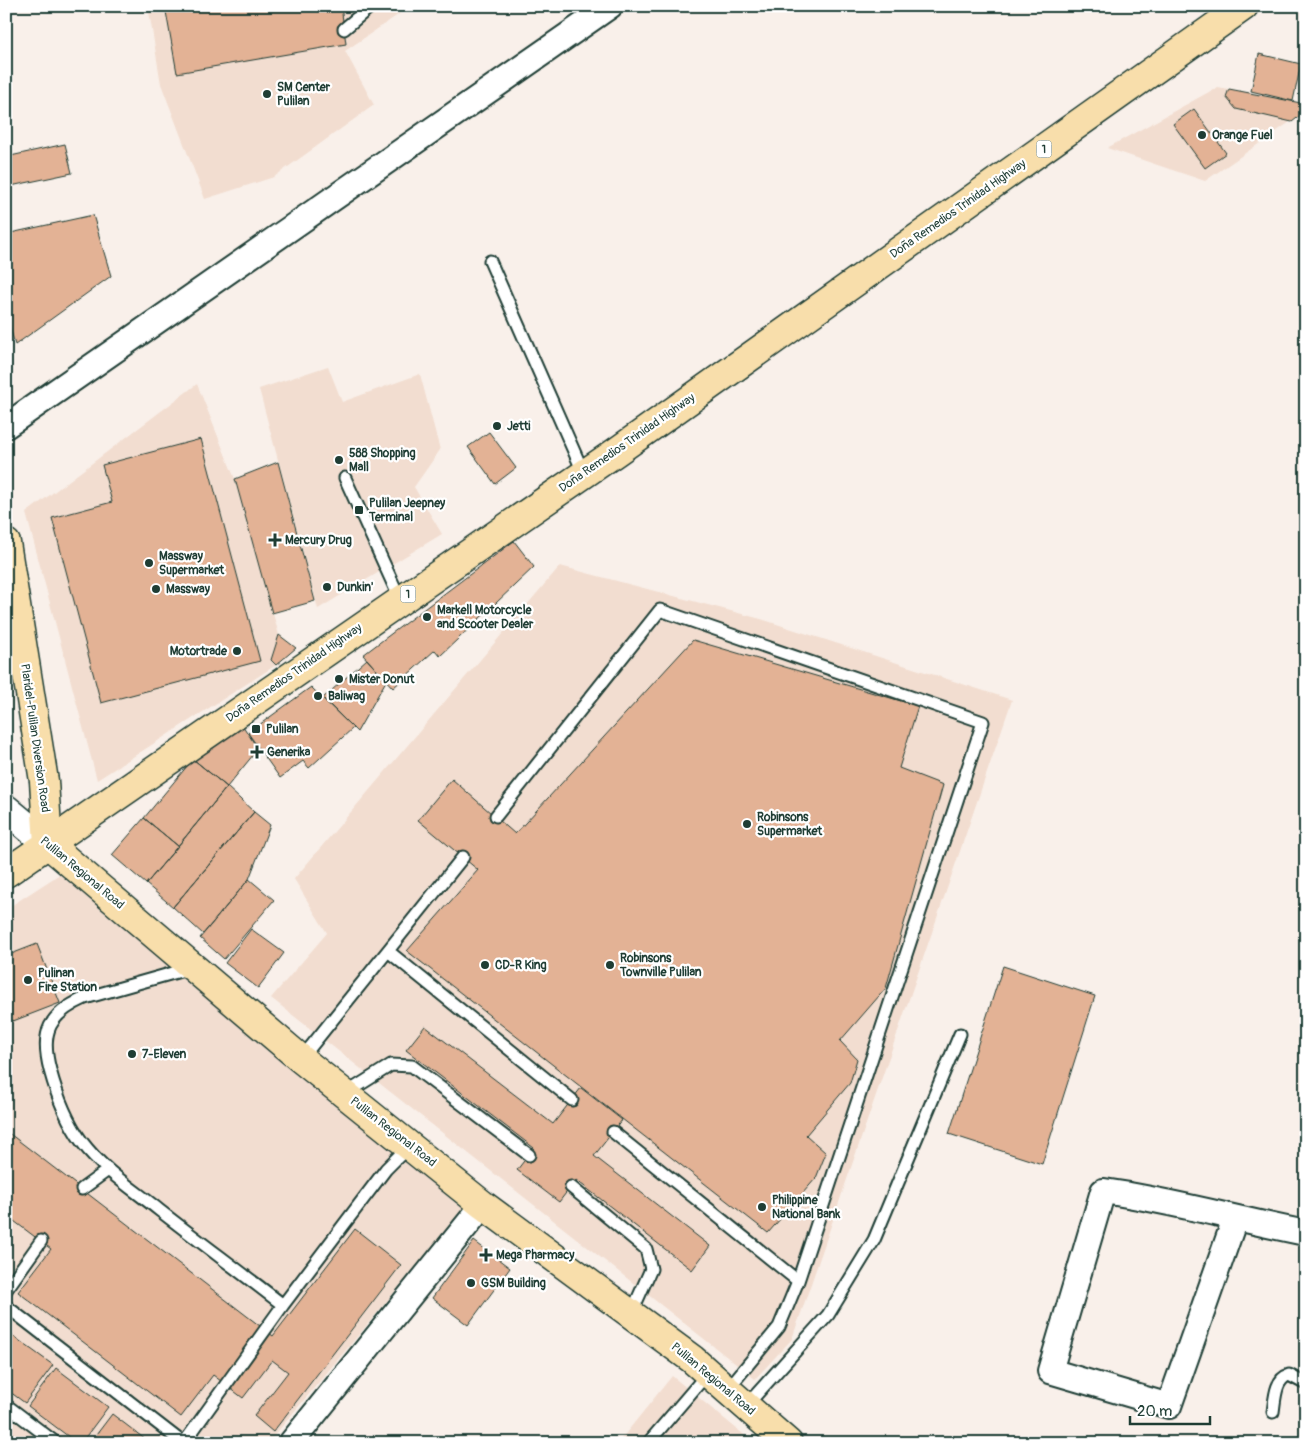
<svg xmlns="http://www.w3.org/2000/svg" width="1312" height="1449" viewBox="0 0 1312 1449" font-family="Pangolin,sans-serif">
  <rect width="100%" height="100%" fill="#f9f0ea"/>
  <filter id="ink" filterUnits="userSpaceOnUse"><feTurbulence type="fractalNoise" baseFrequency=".02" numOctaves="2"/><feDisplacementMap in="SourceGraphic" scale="10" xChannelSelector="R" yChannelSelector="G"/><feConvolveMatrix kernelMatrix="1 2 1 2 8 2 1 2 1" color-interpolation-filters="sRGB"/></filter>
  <g filter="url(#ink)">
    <path fill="#f2ddd0" d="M148 6H411L345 51 374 105 274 177 205 199 161 84Z
      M1218 87 1306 104V111L1205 181 1107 148Z
      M328 366 342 402 420 374 440 450 414 487 442 534 318 609 259 389Z
      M197 384 235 479 279 635 271 660 276 665 97 780 26 513Z
      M560 566 761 619 1012 700 792 1339 755 1379 271 998 327 933 294 879Z
      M63 872 465 1208 268 1443H21L6 1431V909Z
      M672 1376 754 1443H618Z"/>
    <path fill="#e3b295" stroke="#1f3d34" d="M165 6H341L346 44 177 73Z
      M1259 54 1301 64 1293 101 1251 91Z
      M1229 89 1306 104V111L1292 122 1236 109 1226 97Z
      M1194 109 1226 153 1205 168 1173 124Z
      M65 144 72 173 6 187V157Z
      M93 215 111 276 15 345 6 313V234Z
      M489 432 516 468 495 484 468 447Z
      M201 439 260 661 101 703 52 518 112 502 102 465Z
      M278 462 315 601 272 613 235 479Z
      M514 541 534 567 440 656 435 650 393 688 363 655Z
      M279 635 296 648 276 665 271 660Z
      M693 640 918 706 899 768 943 785 886 988 840 1041 857 1059 850 1083 806 1135 826 1153 816 1178 768 1233 407 951 478 870 418 820 452 779 515 834Z
      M367 659 386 681 357 732 323 698Z
      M311 687 353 728 309 768 303 761 280 778 248 733Z
      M243 726 258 749 227 787 193 759Z
      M193 759 227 787 178 846 144 818Z
      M227 787 254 812 173 907 146 884Z
      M254 812 270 825 249 879 203 934 173 907Z
      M144 818 178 846 146 884 112 855Z
      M249 879 274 900 224 959 200 938Z
      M251 929 284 953 258 988 225 963Z
      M37 944 60 1003 8 1023 6 1017V956Z
      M1003 966 1095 996 1042 1164 949 1134Z
      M425 1026 553 1124 581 1088 622 1120 594 1156 710 1246 692 1270 576 1180 559 1202 517 1170 534 1148 406 1050Z
      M6 1131 273 1336 355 1229 401 1265 273 1432 254 1416 288 1372 272 1360 243 1398 213 1375 181 1417 18 1292 51 1249 6 1215Z
      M474 1241 510 1268 468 1325 432 1298Z
      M6 1331 53 1365 25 1403 6 1389Z
      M56 1368 108 1407 81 1443H77L28 1406Z
      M112 1414 150 1443H90Z"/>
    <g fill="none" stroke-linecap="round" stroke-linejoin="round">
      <defs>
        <path id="service" d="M344 29 371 6
          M490 261 584 474
          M345 478 400 599
          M496 816 660 610 983 722 798 1281 779 1327 727 1390
          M388 951 572 1100
          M191 968 85 998C49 1014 40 1032 50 1070 57 1096 66 1120 82 1142 103 1170 133 1189 159 1210 200 1242 242 1273 283 1305
          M301 1059 463 857
          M345 1094 391 1065 412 1066 529 1155
          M613 1132 798 1281
          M571 1187 646 1249 651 1269 631 1314
          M82 1189 108 1170
          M6 1290 41 1241
          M6 1306 183 1443
          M6 1405 56 1443
          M745 1407 828 1315 874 1240 960 1034
          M1273 1412C1275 1399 1275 1379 1289 1375L1306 1384
          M184 1443 283 1305 386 1169 409 1146
          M648 1443 707 1374"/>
        <path id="minor" d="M6 426 610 6
          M1235 1219 1169 1406 1050 1371 1103 1191C1170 1200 1239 1220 1306 1233
          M291 1443 483 1205"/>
        <path id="secondary" d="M6 809 48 844"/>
        <path id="primary" d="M788 1443 692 1359 483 1205 301 1059 48 844 616 452 1244 6"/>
        <path id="trunk" d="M6 543 44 781 48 844 6 873"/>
      </defs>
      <use href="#service" stroke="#1f3d34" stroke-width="15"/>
      <use href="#minor" stroke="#1f3d34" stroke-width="28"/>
      <use href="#secondary" stroke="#1f3d34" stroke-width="31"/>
      <use href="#primary" stroke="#1f3d34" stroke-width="31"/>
      <use href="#trunk" stroke="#1f3d34" stroke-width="31"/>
      <use href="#service" stroke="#fff" stroke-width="11"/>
      <use href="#minor" stroke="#fff" stroke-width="24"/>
      <use href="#secondary" stroke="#fff" stroke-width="28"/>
      <use href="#primary" stroke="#f8deab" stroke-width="28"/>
      <use href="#trunk" stroke="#f8deab" stroke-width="28"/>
    </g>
  </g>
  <g fill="#1f3d34" stroke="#fff" stroke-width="2">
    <circle cx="267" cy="94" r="5"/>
    <circle cx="1202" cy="135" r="5"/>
    <circle cx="497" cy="426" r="5"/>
    <circle cx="339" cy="460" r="5"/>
    <rect x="354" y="505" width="10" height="10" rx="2.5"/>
    <path d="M272.5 532.5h5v5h5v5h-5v5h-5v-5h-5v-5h5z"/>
    <circle cx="149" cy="563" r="5"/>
    <circle cx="327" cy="587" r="5"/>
    <circle cx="156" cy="589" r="5"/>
    <circle cx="427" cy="617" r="5"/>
    <circle cx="237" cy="651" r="5"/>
    <circle cx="339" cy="679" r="5"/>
    <circle cx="318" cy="696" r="5"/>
    <rect x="251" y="724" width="10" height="10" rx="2.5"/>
    <path d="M254.5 744.5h5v5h5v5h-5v5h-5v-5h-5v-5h5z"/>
    <circle cx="747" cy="824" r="5"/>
    <circle cx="485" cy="965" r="5"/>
    <circle cx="610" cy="965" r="5"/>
    <circle cx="28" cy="980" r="5"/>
    <circle cx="132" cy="1054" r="5"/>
    <circle cx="762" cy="1207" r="5"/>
    <path d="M483.5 1247.5h5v5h5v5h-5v5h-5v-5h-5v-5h5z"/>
    <circle cx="471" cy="1283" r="5"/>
  </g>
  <g text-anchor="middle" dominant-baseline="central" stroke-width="4.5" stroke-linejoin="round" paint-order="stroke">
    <g fill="#fff" stroke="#627771" stroke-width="1">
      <rect x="1036.5" y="140.5" width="15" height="17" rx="4"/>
      <rect x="400.5" y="585.5" width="15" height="17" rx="4"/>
    </g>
    <g font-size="11" font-weight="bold" fill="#1f3d34">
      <text x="1044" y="149">1</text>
      <text x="408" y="594">1</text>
    </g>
    <g font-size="12" font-weight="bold" fill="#1f3d34" stroke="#fff" text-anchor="start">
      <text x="277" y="87">SM Center<tspan x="277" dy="14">Pulilan</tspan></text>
      <text x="1212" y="135">Orange Fuel</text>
      <text x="507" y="426">Jetti</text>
      <text x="349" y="453">588 Shopping<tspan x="349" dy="14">Mall</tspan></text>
      <text x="369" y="503">Pulilan Jeepney<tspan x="369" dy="14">Terminal</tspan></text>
      <text x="285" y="540">Mercury Drug</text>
      <text x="159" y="556">Massway<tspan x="159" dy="14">Supermarket</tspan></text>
      <text x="337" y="587">Dunkin'</text>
      <text x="166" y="589">Massway</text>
      <text x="437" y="610">Markell Motorcycle<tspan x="437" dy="14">and Scooter Dealer</tspan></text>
      <text x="227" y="651" text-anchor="end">Motortrade</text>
      <text x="349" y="679">Mister Donut</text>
      <text x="328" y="696">Baliwag</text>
      <text x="266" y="729">Pulilan</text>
      <text x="267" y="752">Generika</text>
      <text x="757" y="817">Robinsons<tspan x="757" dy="14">Supermarket</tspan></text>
      <text x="620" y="958">Robinsons<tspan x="620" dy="14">Townville Pulilan</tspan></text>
      <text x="495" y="965">CD-R King</text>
      <text x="38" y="973">Pulinan<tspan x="38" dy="14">Fire Station</tspan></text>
      <text x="142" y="1054">7-Eleven</text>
      <text x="772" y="1200">Philippine<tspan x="772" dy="14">National Bank</tspan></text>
      <text x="496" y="1255">Mega Pharmacy</text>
      <text x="481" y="1283">GSM Building</text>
    </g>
    <g font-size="12" fill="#1f3d34" stroke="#fff">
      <text transform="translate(958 209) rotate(-35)">Doña Remedios Trinidad Highway</text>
      <text transform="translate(627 443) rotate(-35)">Doña Remedios Trinidad Highway</text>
      <text transform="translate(294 673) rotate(-35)">Doña Remedios Trinidad Highway</text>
      <text transform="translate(35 738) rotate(82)">Plaridel-Pulilan Diversion Road</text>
      <text transform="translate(82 873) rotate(40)">Pulilan Regional Road</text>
      <text transform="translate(393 1132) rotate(38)">Pulilan Regional Road</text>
      <text transform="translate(713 1379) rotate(40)">Pulilan Regional Road</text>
    </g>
  </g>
  <rect width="1312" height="1449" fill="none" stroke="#fff" stroke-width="25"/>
  <rect x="12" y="12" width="1287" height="1424" fill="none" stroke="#1f3d34" stroke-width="2" filter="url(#ink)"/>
  <path d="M1130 1416v8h80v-8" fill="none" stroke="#1f3d34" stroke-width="2.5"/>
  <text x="1137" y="1416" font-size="15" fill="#1f3d34" stroke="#ffffff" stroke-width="4" paint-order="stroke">20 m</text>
</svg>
